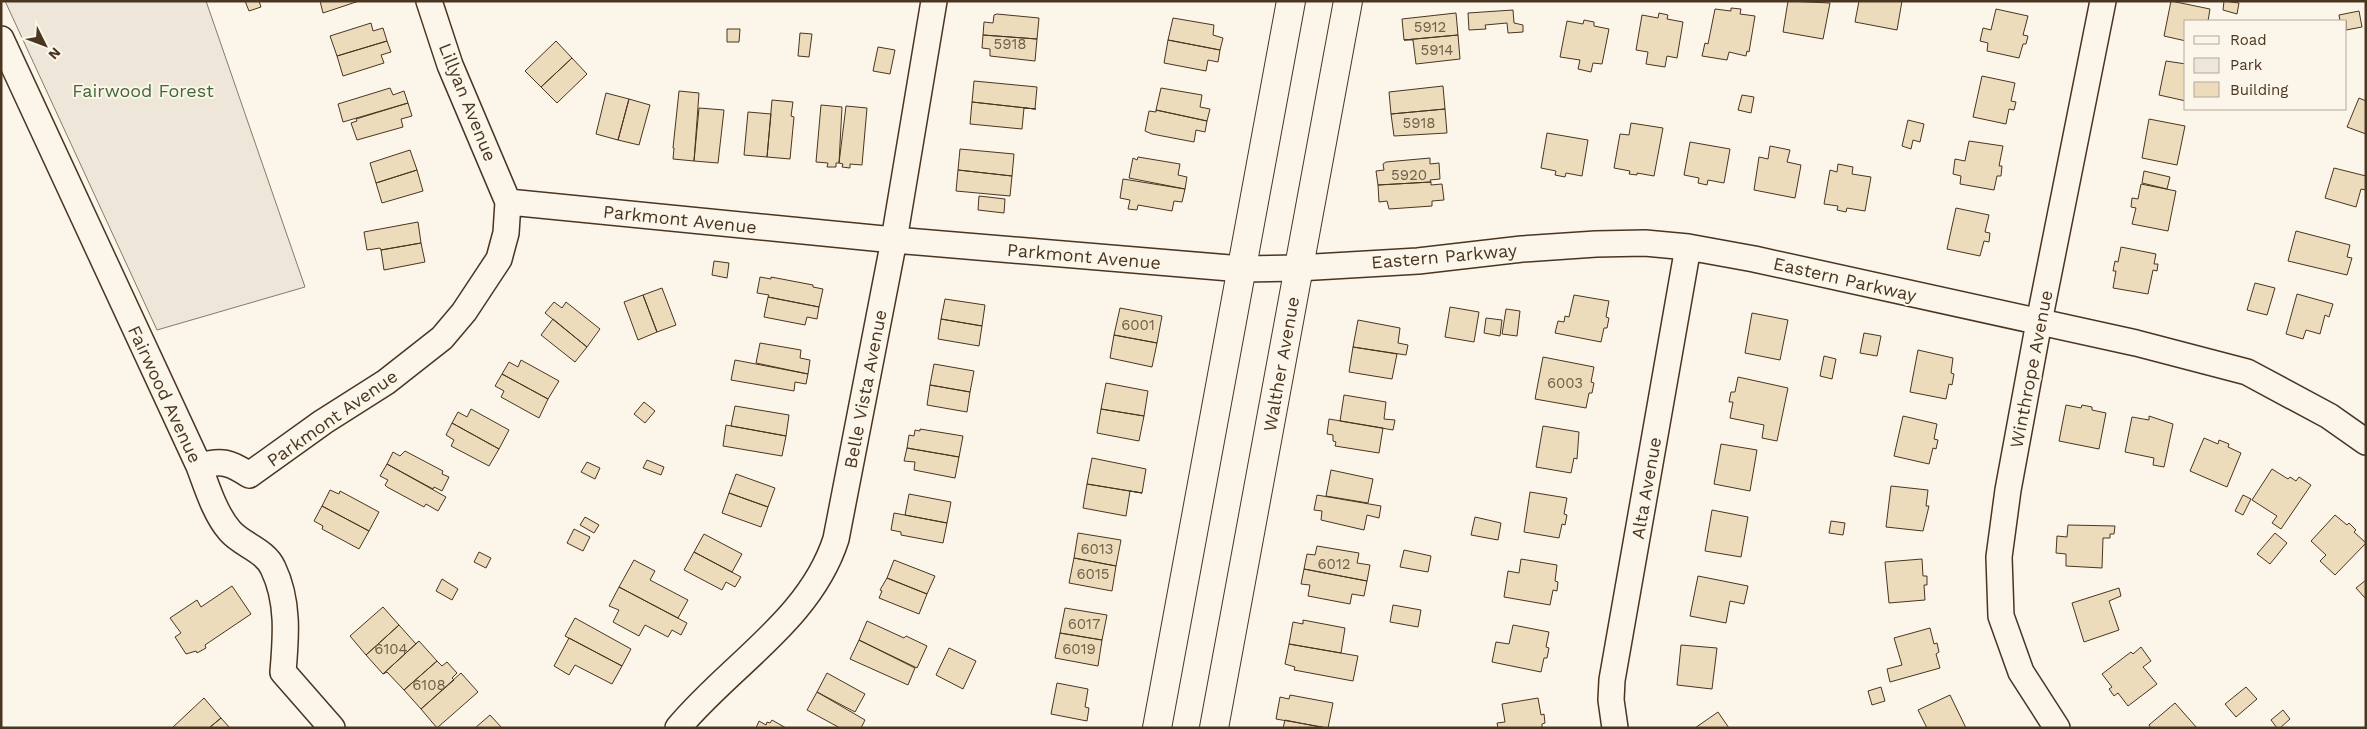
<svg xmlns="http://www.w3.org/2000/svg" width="2367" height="729" viewBox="0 0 2367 729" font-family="'Work Sans',sans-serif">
  <rect width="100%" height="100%" fill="#fbf6e9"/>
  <path fill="#ede6d9" stroke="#887966" d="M5 1H206L305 287 157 330Z"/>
  <path fill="#ecdcbc" stroke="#4a3520" d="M245 1H259L261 7 249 11Z
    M320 1H359L323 13Z
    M1788 1 1830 3 1823 39 1783 32Z
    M1859 1H1902L1897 30 1855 22Z
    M2171 1 2210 9 2208 21H2186V41L2164 36Z
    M2224 1 2239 3 2237 14 2223 10Z
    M1731 8 1741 9 1740 14 1755 16 1749 52 1747 51 1746 56 1729 52 1727 60 1702 56 1705 43 1708 44 1715 9 1731 11Z
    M1996 9 2028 16 2023 35 2028 36 2026 44H2023L2019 58 1987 51 1988 43 1980 41 1983 28 1991 30Z
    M1513 10 1514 23 1523 25V32L1508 33 1507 23 1485 25 1486 29 1469 30 1468 13Z
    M2359 11 2362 27 2346 30V21H2340L2339 15Z
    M1456 13 1458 35 1404 40 1402 19Z
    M1659 13 1668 15 1667 19 1683 22 1677 58 1667 56 1665 67 1646 64 1648 52 1636 50 1642 15 1658 18Z
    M997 14 1039 18 1037 39 983 35 984 22 993 23 994 15Z
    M1173 18 1214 25 1213 35 1223 38 1220 50 1168 40Z
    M1584 20 1594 22V26L1609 29 1602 64 1593 63 1591 72 1578 69 1580 60 1560 57 1567 21 1583 24Z
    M371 23 373 31 383 28 387 41 337 56 330 36Z
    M727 29H740L739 42H727Z
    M800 33 812 34 809 57 798 56Z
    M983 35 1037 39 1035 61 990 56V49L982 48Z
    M1458 35 1460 59 1416 64 1413 40H1404Z
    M1168 40 1220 50 1218 62 1208 60 1206 71 1164 63Z
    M387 41 391 52 381 55 384 63 343 76 337 56Z
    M556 41 572 58 541 87 525 71Z
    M878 47 895 50 890 74 873 71Z
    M572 58 587 74 557 103 541 87Z
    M2166 61 2186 64V101L2159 95Z
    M1982 76 2015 83 2011 101 2016 102 2014 110 2009 109 2006 124 1973 117Z
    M974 81 1037 87 1035 109 972 102Z
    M1443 86 1445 109 1391 114 1389 92Z
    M390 88 393 95 404 91 408 103 343 122 338 104Z
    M1161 88 1202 95 1200 107 1210 109 1207 121 1156 110Z
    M679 91 699 93 694 161 673 159 674 148H673Z
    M606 93 629 99 618 140 596 134Z
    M1742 95 1754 97 1751 113 1738 110Z
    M2359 98 2366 101V134L2347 127Z
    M629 99 650 105 639 145 618 140Z
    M772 100 793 102 791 116 794 117 790 159 767 157Z
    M972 102 1035 109H1036L1024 108 1022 129 970 124Z
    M408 103 412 116 401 119 403 127 357 140 351 123 357 121 356 119Z
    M821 105 842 107 839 163H836V167H827L828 163 816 162Z
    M846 106 867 108 862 165 850 164V168L842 167 843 164 839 163Z
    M699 108 724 110 718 163 694 161Z
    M1445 109 1447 133 1394 136 1391 114Z
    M1156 110 1207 121 1205 132 1196 130 1194 142 1152 134 1145 131 1149 111 1156 112Z
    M748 112 771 114 767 157 744 155Z
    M2149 119 2185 126 2177 165 2142 158Z
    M1908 120 1924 124 1920 142 1913 140 1911 149 1902 146Z
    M1631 123 1663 128 1654 176 1637 173V175L1629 174 1630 171 1614 168 1620 134 1629 135Z
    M1547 133 1588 140 1582 176 1566 173 1565 177 1555 175 1556 171 1541 168Z
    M1969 141 2003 146 1999 166H2002L2001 176H1997L1994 190 1960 184 1961 176 1953 174 1955 159 1965 161Z
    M1690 142 1730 149 1724 183 1708 180 1707 185 1698 183 1699 178 1684 175Z
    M1770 146 1790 150 1787 162 1801 165 1795 198 1754 190 1759 157 1768 159Z
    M960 149 1014 154 1012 176 958 170Z
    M410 150 417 170 376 183 370 163Z
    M1138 157 1180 164 1178 175 1187 177 1185 189 1129 178 1133 158 1137 160Z
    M1430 158V164L1439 163 1440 179 1430 180 1431 182 1378 185 1376 171 1384 170 1383 164 1386 162Z
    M1838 164 1853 167 1852 174 1871 177 1865 211 1847 208 1846 212 1837 210 1838 206 1824 204 1830 170 1837 172Z
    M2334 168 2366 176V190L2361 189 2356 207 2325 198Z
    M417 170 423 191 382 203 376 183Z
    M958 170 1012 176 1010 196 956 191Z
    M2144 171 2170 177 2167 189 2142 183Z
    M1123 179 1185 189 1182 202 1174 201 1172 211 1138 205 1137 210 1128 209 1130 200 1120 198Z
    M1431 182V185L1442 184 1444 200 1432 201V206L1389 209 1387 201 1379 202 1378 185Z
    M2141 184 2176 191 2168 231 2132 224 2136 208 2131 207 2132 198 2138 199Z
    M979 196 1005 199 1004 213 978 210Z
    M1956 208 1989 215 1985 232 1990 233 1989 242 1984 241 1980 256 1947 249Z
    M418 222 421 243 381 250 380 248 367 250 364 232Z
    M2296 231 2350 245 2347 257 2352 258 2347 275 2288 261Z
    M421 243 425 262 384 270 381 250Z
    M2121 247 2156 254 2154 264H2158L2157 271 2153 270 2148 294 2113 288 2116 271H2113L2115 261 2118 262Z
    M714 261 729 263 727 278 712 275Z
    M760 277 771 279V277L813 285V287L823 289 819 307 768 297 769 295 757 293Z
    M2255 283 2275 288 2267 315 2247 310Z
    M662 288 676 325 657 332 643 295Z
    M2297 294 2333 304 2329 317 2325 315 2320 334 2306 330 2303 339 2286 334Z
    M643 295 657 332 638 340 624 302Z
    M1574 295 1609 301 1606 317 1609 318 1607 328H1604L1601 342 1555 333 1558 321 1564 322 1565 316 1569 317Z
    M768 297 819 307 817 319 807 317 805 325 764 317Z
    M945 299 985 305 982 326 941 319Z
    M554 302 562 308 566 302 600 329 587 347 545 313Z
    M1450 307 1479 312 1474 342 1445 337Z
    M1120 308 1162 316 1157 343 1114 335Z
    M1506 309 1520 311 1517 336 1502 334Z
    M1752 313 1788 320 1780 360 1745 353Z
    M1486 318 1502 320 1500 336 1484 333Z
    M553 319 587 347 575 362 541 335Z
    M941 319 982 326 979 346 938 339Z
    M1358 320 1400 328 1398 343 1408 345 1406 355 1353 347Z
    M1864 333 1881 336 1877 356 1860 353Z
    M1114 335 1157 343 1152 367 1110 358Z
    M760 343 801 350 800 358 810 360 808 374 756 363Z
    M1353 347 1397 354 1392 379 1349 372Z
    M1918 350 1953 358 1951 373 1954 374 1952 385 1949 384 1946 399 1910 392Z
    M1824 356 1836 359 1832 379 1820 376Z
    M1543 357 1594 367 1591 382 1594 383 1592 393H1589L1586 408 1535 399Z
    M521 360 559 381 548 399 502 374 509 362 518 367Z
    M735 360 808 374 806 384 795 382 794 391 731 380Z
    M934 364 974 371 970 392 930 385Z
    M502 374 548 399 539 418 501 397 504 391 495 386Z
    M1738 377 1788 388 1777 441 1762 438 1764 425 1730 418 1733 402H1729L1731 392H1735Z
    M1106 383 1148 391 1144 416 1101 409Z
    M930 385 970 392 967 412 927 405Z
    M1344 395 1386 402 1384 419 1395 420 1393 430 1340 421Z
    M644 402 655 411 645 423 634 414Z
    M2066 405 2081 408 2082 405 2092 407V410L2106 413 2099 449 2059 441Z
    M735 406 789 415 786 436 731 426Z
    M471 409 509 430 499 449 452 423 458 412 467 417Z
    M1101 409 1144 416 1139 441 1097 433Z
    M1903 416 1937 424 1934 439 1938 440 1936 449 1933 448 1929 464 1894 456Z
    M2149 416 2173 424 2164 467 2153 465 2154 458 2125 452 2132 417 2149 420Z
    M1329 419 1383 428 1379 453 1335 446 1336 442 1333 441V435L1327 434Z
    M452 423 499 449 489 466 451 446 454 440 446 435Z
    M726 425 786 436 782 456 723 446Z
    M1543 426 1579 432 1577 459 1574 458 1571 473 1536 467Z
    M920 429 963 436 959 457 907 448 909 435 914 436 915 430 920 431Z
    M2204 438 2218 444 2219 440 2229 444 2228 447 2241 453 2227 487 2190 471Z
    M1721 444 1757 450 1750 491 1714 484Z
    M907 448 959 457 955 478 914 470 915 462 904 461Z
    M405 451 443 471 442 474 449 477 442 491 434 487 433 489 387 464 393 452 400 456Z
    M1092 458 1146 469 1142 493 1087 484Z
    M647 460 664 467 661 475 643 468Z
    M587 462 600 468 595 479 581 472Z
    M387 464 446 497 438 511 426 504 424 507 387 487 385 485 388 480 380 476Z
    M2272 469 2288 479 2290 477 2296 481 2299 477 2311 485 2281 529 2272 523 2277 516 2252 500Z
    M1331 470 1373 479 1368 503 1326 496Z
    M736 474 775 488 768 507 729 493Z
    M1087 484 1142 493 1130 491 1126 516 1083 508Z
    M1891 486 1928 490 1926 506H1929L1923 531 1886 527Z
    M330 490 339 494 340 491 379 512 369 531 322 506Z
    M1530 492 1567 498 1564 514 1567 515 1565 525 1562 524 1559 538 1524 532Z
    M729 493 768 507 761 527 722 513Z
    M909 494 951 502 947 523 905 515Z
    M1317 495 1381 506 1379 518 1367 515 1364 530 1321 520 1322 511 1314 510Z
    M2243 495 2251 499 2243 515 2235 511Z
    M322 506 369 531 359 549 322 529 323 526 314 521Z
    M1712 510 1748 517 1741 557 1705 551Z
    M894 513 947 523 943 543 901 535V532L891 530Z
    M2335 515 2347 525 2349 523 2356 530 2354 532 2366 543 2335 575 2320 561 2326 555 2311 541Z
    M585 517 599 525 594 533 580 525Z
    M1475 517 1501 523 1498 540 1471 535Z
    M1831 521 1845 523 1843 535 1829 533Z
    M2068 525 2115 526 2114 534H2110V538H2103L2102 568 2066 566V554L2056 553 2057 536 2067 537Z
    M574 529 590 537 583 551 567 543Z
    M1078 533 1121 540 1116 566 1074 558Z
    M2275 533 2287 543 2270 564 2257 554Z
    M704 534 742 554 732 572 694 552Z
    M1317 546 1359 553 1357 563 1370 565 1367 581 1304 569 1307 554 1315 555Z
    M1404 550 1431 556 1428 572 1400 567Z
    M479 552 491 558 486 568 474 562Z
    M694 552 741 577 735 587 726 582 722 590 684 570Z
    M1074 558 1116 566 1112 591 1069 583Z
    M1521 559 1557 565 1555 581 1558 582 1557 591 1553 590 1550 605 1504 597 1508 571 1519 573Z
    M1922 559 1923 576H1927V585H1924L1925 600 1889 603 1885 562Z
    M634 560 655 571 650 580 688 600 678 618 619 587Z
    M894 560 935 576 927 594 887 578Z
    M1304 569 1367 581 1364 596 1352 594 1350 604 1308 596 1310 585 1301 584Z
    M1698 576 1748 586 1744 604 1730 601 1726 623 1690 616Z
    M887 578 927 594 919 614 879 598 882 591 880 590Z
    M442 579 458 589 452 600 436 591Z
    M2366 580V599L2356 588Z
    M232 586 251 614 205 645 206 648 197 653 196 651 186 654 175 637 181 633 170 618 197 600 201 607Z
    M619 587 687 623 681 635 672 630 668 637 645 625 639 636 613 622 619 610 609 606Z
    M2119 588 2121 596 2109 601 2119 630 2084 642 2072 603Z
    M1393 605 1421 610 1418 627 1390 622Z
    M383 607 399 625 366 655 350 636Z
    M1065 608 1107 615 1102 640 1060 633Z
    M575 618 631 649 622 666 565 636Z
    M1303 620 1345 628 1341 653 1289 644 1293 622 1303 624Z
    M867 621 904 638 906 636 927 646 917 668 859 640Z
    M399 625 416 644 419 641 383 674 366 655Z
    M1513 625 1549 632 1546 647 1549 648 1547 658H1544L1541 672 1492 662 1496 642 1509 644Z
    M1930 628 1934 644 1937 643 1939 652 1936 654 1940 668 1890 682 1887 669 1902 665 1894 638Z
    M1060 633 1102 640 1098 666 1055 658Z
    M569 638 622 666 612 684 575 665 569 675 554 666Z
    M859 640 915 668 908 685 850 659Z
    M419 641 437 661 404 690 387 672 383 674Z
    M1289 644 1358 656 1353 681 1294 670 1295 667 1285 664Z
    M1681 645 1717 648 1712 689 1677 685Z
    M2141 647 2151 661 2143 667 2157 684 2128 706 2118 693 2114 696 2109 689 2112 687 2102 674 2131 652 2133 654Z
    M949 648 976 661 963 689 936 675Z
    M437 661 442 666 447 662 457 673 452 678 454 680 421 709 404 690Z
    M461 673 478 692 437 728 421 709Z
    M827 673 865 694 855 712 817 692Z
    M1057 683 1088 689 1085 707 1089 708 1087 721 1051 714Z
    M1881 687 1885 701 1872 705 1868 691Z
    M2246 687 2257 699 2236 717 2225 704Z
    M817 692 865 720 861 728H840L807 710Z
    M1290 695 1333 703 1328 728 1276 719 1280 697 1289 699Z
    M1950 695 1966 728H1927L1918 710Z
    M204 698 221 718 209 728H172Z
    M1538 698 1541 715 1544 714 1545 723 1542 724V728H1498L1497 723 1505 722 1502 704Z
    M2175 703 2197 728H2151L2149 725Z
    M2283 710 2290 719 2280 728H2277L2271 720Z
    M1718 712 1729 728H1695Z
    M490 715 502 728H475Z
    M221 718 230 728H209Z
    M772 720 786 728H756L759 721 766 725 767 722 770 723Z
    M1285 720 1325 728H1283Z"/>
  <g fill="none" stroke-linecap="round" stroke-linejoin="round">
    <defs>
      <path id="minor" d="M1 39 199 466C207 487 215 514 230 531 242 545 265 550 273 568 289 601 286 637 283 672L332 728
        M508 202 894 240 1242 269 1298 268 1418 261 1522 249 1596 244 1645 243 1688 247 1754 259 2136 343 2247 372 2329 416 2366 442
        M199 466C222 460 230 462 249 475L323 422 386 382 442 338 464 312 499 259 506 233 508 202 450 65 429 1
        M678 728C730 665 810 620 836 539L894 240 934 1
        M1615 728 1611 700 1612 680 1688 247
        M2057 728 2021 672 2001 616 1999 557 2008 490 2039 322 2103 1"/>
      <path id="secondary" d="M1157 728 1291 1
        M1214 728 1348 1"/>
    </defs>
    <use href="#minor" stroke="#4a3520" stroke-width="28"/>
    <use href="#secondary" stroke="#4a3520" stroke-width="30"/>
    <use href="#minor" stroke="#fbf6e9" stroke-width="25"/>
    <use href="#secondary" stroke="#fbf6e9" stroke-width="28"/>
  </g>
  <g text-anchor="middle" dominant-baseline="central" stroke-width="4" stroke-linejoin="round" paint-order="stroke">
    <g font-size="15" fill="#725f47">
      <text x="1430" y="27">5912</text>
      <text x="1010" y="44">5918</text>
      <text x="1437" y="50">5914</text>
      <text x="1419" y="123">5918</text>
      <text x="1409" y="175">5920</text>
      <text x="1138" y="325">6001</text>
      <text x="1565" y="383">6003</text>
      <text x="1097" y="549">6013</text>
      <text x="1334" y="564">6012</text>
      <text x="1093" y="574">6015</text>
      <text x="1084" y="624">6017</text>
      <text x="391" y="649">6104</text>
      <text x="1079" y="649">6019</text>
      <text x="429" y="685">6108</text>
    </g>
    <g font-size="18" fill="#436837" stroke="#fbf6e9">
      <text x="143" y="90">Fairwood Forest</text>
    </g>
    <g font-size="18" fill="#4a3520" stroke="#fbf6e9">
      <text transform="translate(468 102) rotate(68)">Lillyan Avenue</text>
      <text transform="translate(680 219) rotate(6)">Parkmont Avenue</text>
      <text transform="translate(1084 256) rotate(5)">Parkmont Avenue</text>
      <text transform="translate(1444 256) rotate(-5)">Eastern Parkway</text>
      <text transform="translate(1845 279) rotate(13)">Eastern Parkway</text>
      <text transform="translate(1281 364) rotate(-80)">Walther Avenue</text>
      <text transform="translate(2031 369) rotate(-79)">Winthrope Avenue</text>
      <text transform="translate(865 389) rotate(-79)">Belle Vista Avenue</text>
      <text transform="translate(165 394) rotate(65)">Fairwood Avenue</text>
      <text transform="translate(332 418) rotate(-35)">Parkmont Avenue</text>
      <text transform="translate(1646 488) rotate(-80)">Alta Avenue</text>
    </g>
  </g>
  <rect width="2367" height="729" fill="none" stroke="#4a3520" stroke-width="5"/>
  <rect x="2184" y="20" width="162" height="90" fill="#fbf6e9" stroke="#b4a999"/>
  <rect x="2194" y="36" width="25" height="8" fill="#fbf6e9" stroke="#b4a999"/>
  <text x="2230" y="45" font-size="15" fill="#4a3520">Road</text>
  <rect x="2194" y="58" width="25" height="15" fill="#ede6d9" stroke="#b4a999"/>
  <text x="2230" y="70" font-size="15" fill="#4a3520">Park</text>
  <rect x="2194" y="82" width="25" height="15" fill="#ecdcbc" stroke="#b4a999"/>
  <text x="2230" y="95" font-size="15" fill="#4a3520">Building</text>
  <g transform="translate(45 45) rotate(132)" stroke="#fbf6e9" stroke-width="4" paint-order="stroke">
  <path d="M0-4L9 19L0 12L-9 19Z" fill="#4a3520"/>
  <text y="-8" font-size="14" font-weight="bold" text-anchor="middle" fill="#4a3520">N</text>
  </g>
</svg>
